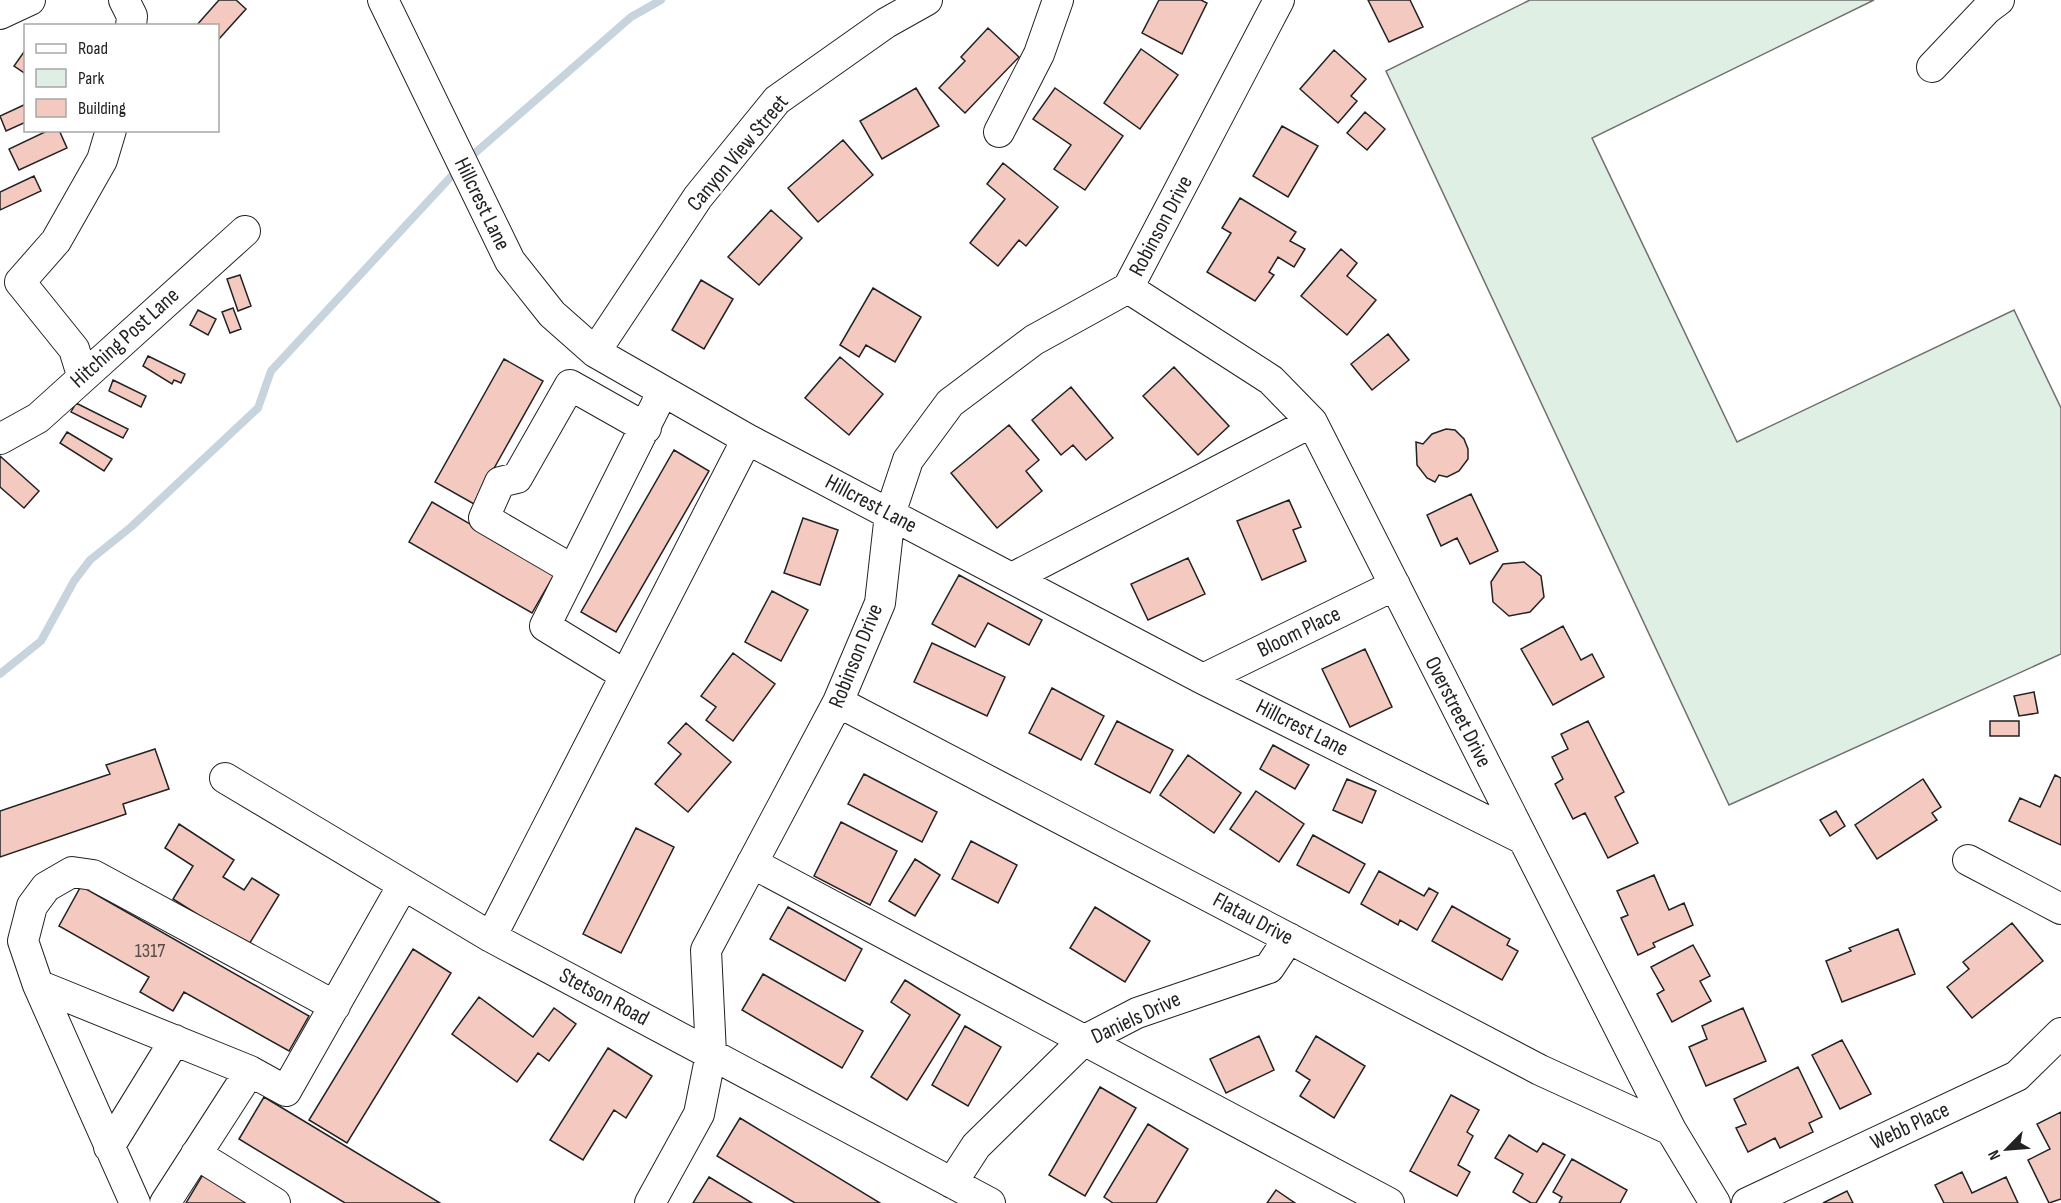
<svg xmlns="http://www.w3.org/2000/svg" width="2061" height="1203" viewBox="0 0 2061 1203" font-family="'Sofia Sans Condensed',sans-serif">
  <rect width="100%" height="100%" fill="#fff"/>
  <path fill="#e0efe3" stroke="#6f6f6f" stroke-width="1.5" d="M1530 0H1874L1592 138 1737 442 2014 310 2061 408V654L1729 805 1386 71Z"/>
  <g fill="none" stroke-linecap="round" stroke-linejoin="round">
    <path stroke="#c7d3dd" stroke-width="8" d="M467 160 631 17 661 0
      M0 674 41 641 74 581 90 560 131 527 258 408 271 371 458 169"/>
  </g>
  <path fill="#f3c9c0" stroke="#222" stroke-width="1.5" d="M219 0H236L246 9 218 40V26H196Z
    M1159 0H1201L1207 3 1182 54 1142 33Z
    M1368 0H1410L1423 27 1389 42Z
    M988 28 1019 57 965 113 939 88 965 61 961 57Z
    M26 49V74L14 66Z
    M1141 49 1178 75 1140 129 1104 103Z
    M1334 50 1366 79 1351 96 1357 101 1338 123 1300 89Z
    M916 88 939 126 882 159 860 121Z
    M1055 88 1123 136 1085 190 1054 169 1071 145 1033 119Z
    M26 104V122L6 131 0 116Z
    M1365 112 1385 129 1367 150 1347 133Z
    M1282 126 1318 146 1288 197 1253 176Z
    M49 130H59L67 148 19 170 9 149Z
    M843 140 873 175 818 222 788 188Z
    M1003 163 1058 207 1026 246 1019 240 998 266 970 243 1005 199 987 184Z
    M34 176 41 191 0 210V192Z
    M1240 198 1296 232 1290 241 1305 249 1294 267 1278 257 1269 272 1274 275 1255 301 1207 272 1231 233 1222 228Z
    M771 210 802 238 759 285 728 257Z
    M1341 249 1357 263 1347 276 1376 300 1347 335 1301 296Z
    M240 275 251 306 238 311 227 279Z
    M701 280 733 299 704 349 672 330Z
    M873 288 921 317 895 362 866 345 859 357 840 345Z
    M233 308 241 329 230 333 222 312Z
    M198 310 216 319 208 335 190 325Z
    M1388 334 1409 360 1372 390 1351 364Z
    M148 356 185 374 181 383 174 380 172 384 143 366Z
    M840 357 883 394 849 435 805 398Z
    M504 359 543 381 474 504 435 482Z
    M1174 367 1229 426 1198 455 1143 396Z
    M113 380 146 396 141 407 109 391Z
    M1071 387 1113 438 1086 460 1073 445 1061 455 1032 420Z
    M76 403 128 429 123 438 71 412Z
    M1009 425 1039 460 1026 471 1042 491 997 528 951 473Z
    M1446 429 1455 430 1464 439 1468 449V459L1459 471 1447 477 1439 475 1435 482 1427 478 1417 465 1416 442 1423 444 1432 434Z
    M67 432 112 459 104 471 60 443Z
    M674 450 709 471 616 632 581 612Z
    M0 456 39 491 24 508 0 487Z
    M1471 494 1498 551 1470 564 1457 538 1441 546 1427 515Z
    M1289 500 1301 527 1293 530 1306 561 1262 580 1237 521Z
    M432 502 555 573 532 613 409 542Z
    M803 518 838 530 820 585 784 573Z
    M1188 558 1205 594 1148 620 1131 584Z
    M1524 562 1541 576 1544 597 1530 612 1509 616 1493 602 1491 582 1503 564Z
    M959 575 1042 620 1029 645 988 623 975 647 932 624Z
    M772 591 808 610 781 661 745 642Z
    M1563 626 1581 660 1592 654 1604 677 1553 705 1521 649Z
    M932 643 1005 677 987 716 914 682Z
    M1365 649 1392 707 1350 727 1322 669Z
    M733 653 775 684 733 741 706 720 716 707 701 696Z
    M1052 688 1104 716 1081 760 1029 733Z
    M2034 692 2038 713 2019 716 2014 696Z
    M1117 721 1173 750 1150 793 1095 764Z
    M1588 721 1624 792 1615 797 1638 843 1608 858 1585 813 1573 819 1555 784 1563 779 1552 757 1568 749 1561 734Z
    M1990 721H2019V736H1990Z
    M686 723 731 762 688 812 655 784 681 754 668 743Z
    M1273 745 1309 765 1295 789 1260 769Z
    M155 749 169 789 123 804 126 814 0 857V811L110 774 106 765Z
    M1188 755 1241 793 1214 833 1160 795Z
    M864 774 937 812 922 842 848 804Z
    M2055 775 2061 778V845L2009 821 2020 798 2040 807Z
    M1347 779 1376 791 1362 823 1333 810Z
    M1923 779 1941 807 1932 813 1937 820 1877 859 1855 825Z
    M1256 791 1304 824 1279 862 1230 829Z
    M1836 811 1845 826 1830 836 1820 820Z
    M841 822 897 851 870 905 814 876Z
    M179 824 234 860 223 877 244 890 252 878 279 895 248 946 173 899 193 866 165 848Z
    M636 828 674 847 621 953 583 934Z
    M1313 835 1365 864 1349 893 1297 865Z
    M971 841 1017 865 998 903 952 879Z
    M915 859 940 875 915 916 889 901Z
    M1379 871 1424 896 1429 888 1438 893 1417 930 1400 920 1398 925 1361 904Z
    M1654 875 1669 910 1684 903 1693 925 1653 943 1655 947 1638 955 1621 918 1628 915 1617 891Z
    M81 886 309 1016 289 1051 184 992 173 1011 140 992 149 977 59 926Z
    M1452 906 1510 939 1507 945 1518 951 1502 980 1432 941Z
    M788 907 862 949 845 981 770 939Z
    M1095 907 1150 941 1125 982 1070 948Z
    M2012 923 2043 961 1972 1018 1947 987 1969 969 1963 962Z
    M1898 929 1915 974 1842 1002 1826 961 1851 951 1849 948Z
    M1693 945 1710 976 1700 981 1711 1001 1672 1022 1657 994 1664 990 1651 967Z
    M413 949 451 973 347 1143 309 1120Z
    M763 974 863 1031 842 1068 742 1010Z
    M905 980 960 1015 907 1100 871 1077 910 1015 891 1002Z
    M479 997 533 1037 554 1008 576 1024 549 1061 538 1053 517 1082 452 1034Z
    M1743 1008 1766 1061 1706 1086 1689 1047 1707 1039 1702 1026Z
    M965 1026 1001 1047 968 1106 932 1085Z
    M1259 1036 1274 1070 1226 1093 1210 1059Z
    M1316 1036 1365 1066 1334 1118 1300 1096 1310 1080 1296 1071Z
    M1842 1040 1871 1094 1840 1109 1812 1055Z
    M608 1048 652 1076 626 1118 614 1110 583 1160 550 1140Z
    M1798 1067 1822 1117 1809 1123 1813 1132 1780 1148 1775 1138 1748 1152 1736 1128 1746 1124 1734 1099Z
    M1100 1087 1136 1108 1085 1196 1049 1175Z
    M1451 1095 1479 1110 1467 1132 1473 1136 1458 1165 1470 1172 1457 1196 1410 1171Z
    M264 1097 440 1203H345L239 1139Z
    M2061 1112V1199L2049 1203 2028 1160 2050 1149 2037 1124Z
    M740 1118 880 1203H795L717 1156Z
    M1148 1124 1188 1149 1156 1203H1113L1104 1197Z
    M1509 1135 1537 1152 1543 1143 1565 1155 1536 1203H1531L1513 1192 1523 1174 1495 1158Z
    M1572 1159 1627 1190 1620 1203H1559L1562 1197 1553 1192Z
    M208 1166 270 1203H186Z
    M1962 1172 1972 1193 2006 1177 2018 1203H1944L1935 1185Z
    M709 1177 752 1203H693Z
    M1276 1190 1295 1203H1267Z
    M1847 1191 1853 1203H1823Z"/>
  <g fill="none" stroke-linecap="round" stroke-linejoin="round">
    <defs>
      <path id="minor" d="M124 0 132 16 131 26
        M383 0 510 261 552 314 595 352 747 439 1203 679 1521 838
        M0 14 30 0
        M1932 67 1987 9 1999 0
        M999 132 1039 54 1058 0
        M20 282 56 241 102 160 111 130
        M20 282 74 349 82 375
        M1128 288 1271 380 1312 422 1671 1130 1715 1203
        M595 352 698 197 777 100 886 23 927 0
        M0 439 38 418 245 231
        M573 570 484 518 500 482 517 478 570 385 646 428
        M1012 578 1312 422
        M625 675 545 626 663 391
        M1203 679 1395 585
        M838 702 1540 1070 1671 1130
        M225 778 491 937 990 1203
        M1968 860 2061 909
        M752 863 1389 1203
        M491 937 747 439
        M38 985 250 1071
        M109 1147 175 1040
        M196 1154 275 1203
        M952 1183 976 1146 1083 1041 1137 1013 1269 968 1289 938
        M135 1203 38 985 23 941 32 906 46 887 72 872 93 875 335 1006
        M165 1203 250 1071 286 1091 403 885
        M650 1203 699 1114 711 1054 706 950 838 702 880 603 890 514 908 460 950 403 1034 340 1128 288 1279 0
        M1747 1203 2017 1076 2061 1033"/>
    </defs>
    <use href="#minor" stroke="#222" stroke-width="32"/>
    <use href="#minor" stroke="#fff" stroke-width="30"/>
  </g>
  <g text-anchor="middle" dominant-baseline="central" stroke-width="4.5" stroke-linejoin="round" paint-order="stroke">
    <g font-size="20" fill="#564c4a">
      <text x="150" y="951">1317</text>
    </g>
    <g font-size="22" fill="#222" stroke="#fff">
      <text transform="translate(738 153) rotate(-50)">Canyon View Street</text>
      <text transform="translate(482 204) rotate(64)">Hillcrest Lane</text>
      <text transform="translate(1161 226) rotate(-62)">Robinson Drive</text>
      <text transform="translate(125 338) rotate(-42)">Hitching Post Lane</text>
      <text transform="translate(871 504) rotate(28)">Hillcrest Lane</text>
      <text transform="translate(1299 632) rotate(-26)">Bloom Place</text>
      <text transform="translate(856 656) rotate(-68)">Robinson Drive</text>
      <text transform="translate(1458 712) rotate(63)">Overstreet Drive</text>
      <text transform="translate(1302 728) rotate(27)">Hillcrest Lane</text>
      <text transform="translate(1253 919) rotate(28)">Flatau Drive</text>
      <text transform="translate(604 997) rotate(28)">Stetson Road</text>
      <text transform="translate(1136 1018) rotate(-25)">Daniels Drive</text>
      <text transform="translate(1910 1126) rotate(-25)">Webb Place</text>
    </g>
  </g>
  <rect x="24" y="24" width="195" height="108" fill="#ffffff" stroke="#a7a7a7" stroke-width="1.5"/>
  <rect x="36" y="44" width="30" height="9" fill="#ffffff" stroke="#a7a7a7" stroke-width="1.5"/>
  <text x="78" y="54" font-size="18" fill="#222222">Road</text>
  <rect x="36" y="69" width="30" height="18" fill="#e0efe3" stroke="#a7a7a7" stroke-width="1.5"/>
  <text x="78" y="84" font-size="18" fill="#222222">Park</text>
  <rect x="36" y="99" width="30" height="18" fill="#f3c9c0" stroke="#a7a7a7" stroke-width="1.5"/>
  <text x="78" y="114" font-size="18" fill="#222222">Building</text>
  <g transform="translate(2007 1149) rotate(245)" stroke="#ffffff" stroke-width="4.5" paint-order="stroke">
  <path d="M0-4.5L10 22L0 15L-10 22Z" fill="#222222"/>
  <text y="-9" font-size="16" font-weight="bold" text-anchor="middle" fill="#222222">N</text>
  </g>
</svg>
